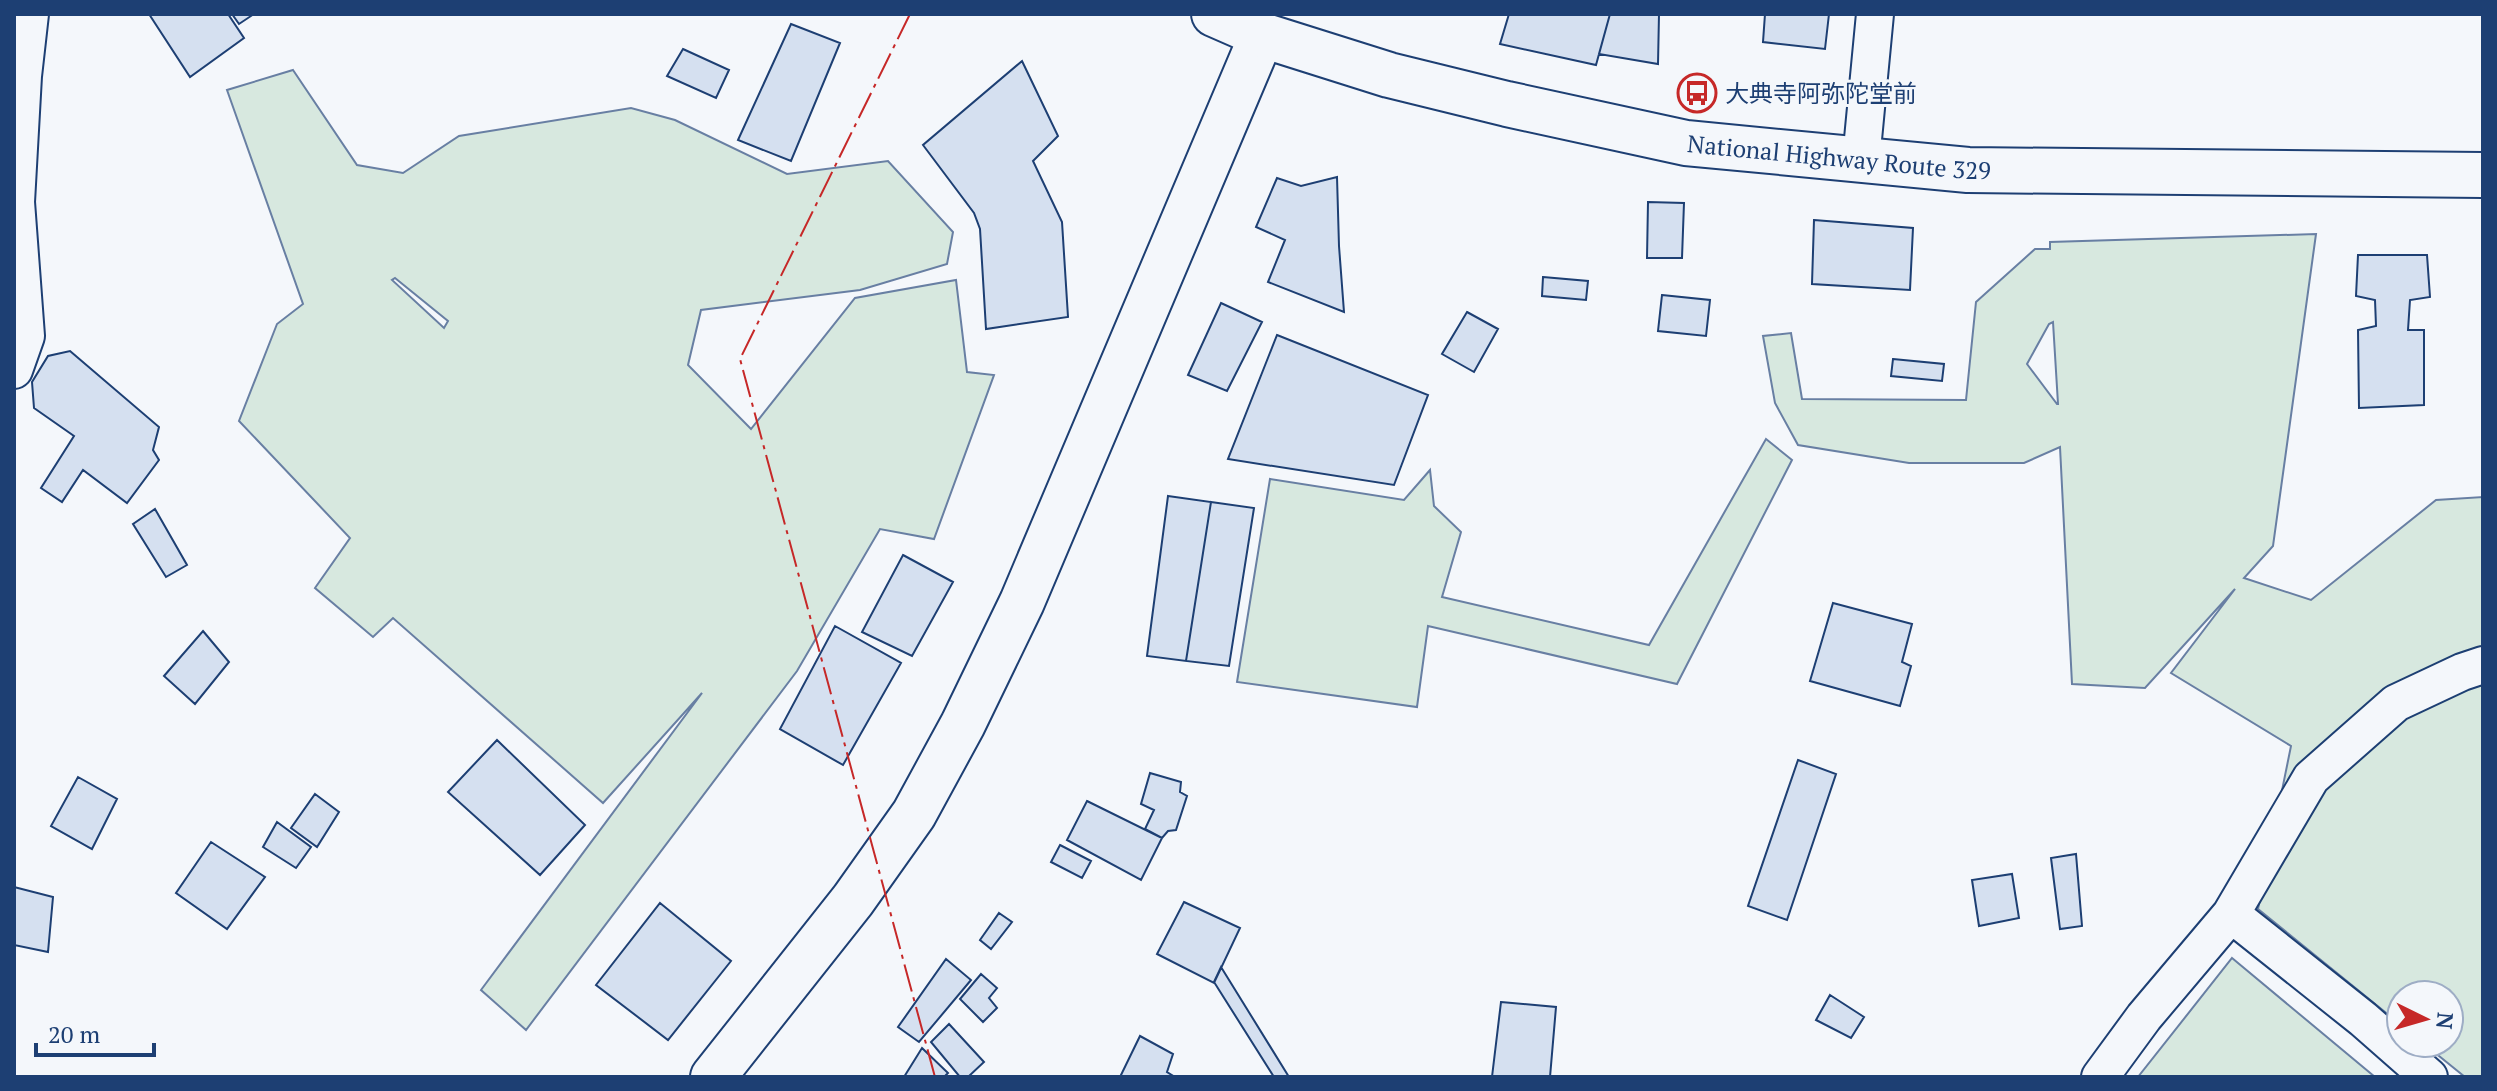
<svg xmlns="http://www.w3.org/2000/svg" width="2497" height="1091" viewBox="0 0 2497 1091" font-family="'PT Serif','Noto Sans JP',serif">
  <rect width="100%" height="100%" fill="#f4f7fb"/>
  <path fill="#d7e8df" stroke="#687fa3" stroke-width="2" fill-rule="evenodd" d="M293 70 357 165 403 173 459 136 631 108 675 120 787 174 888 161 953 232 947 264 860 290 701 310 688 365 751 429 855 298 956 280 967 372 994 375 934 539 880 529 797 671 526 1030 481 990 702 693 603 803 393 618 373 637 315 588 350 538 239 421 277 324 303 304 227 90ZM395 278 448 321 444 328 392 280Z
    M2316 234 2273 546 2244 578 2311 600 2436 500 2483 497V1077H2465L2423 1043H2449V995H2401V1025L2258 909 2291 746 2171 673 2235 589 2145 688 2072 684 2060 447 2024 463H1909L1798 445 1775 403 1763 336 1791 333 1802 399 1966 400 1976 302 2035 249H2050V242ZM2053 322 2058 404H2057L2027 364 2049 324Z
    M1766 439 1792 460 1677 684 1428 626 1417 707 1237 682 1270 479 1404 500 1430 470 1434 506 1461 532 1442 597 1649 645Z
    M2232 958 2375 1077H2138Z"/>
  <path fill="#d5e0f0" stroke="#1d3f73" stroke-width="2" d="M149 14H228L244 38 190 77Z
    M232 14H254L239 24Z
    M1509 14H1610L1596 65 1500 44Z
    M1610 14H1659L1658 64 1599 54Z
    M1765 14H1829L1825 49 1763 42Z
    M791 24 840 43 791 161 738 140Z
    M683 49 729 70 716 98 667 76Z
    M1022 61 1058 136 1033 161 1062 222 1068 317 986 329 980 229 974 213 923 145Z
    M1337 177 1339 246 1344 312 1268 282 1285 240 1256 227 1277 178 1301 186Z
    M1648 202 1684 203 1682 258H1647Z
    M1814 220 1913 228 1910 290 1812 284Z
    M2358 255H2427L2430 297 2410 300 2408 330H2424V405L2359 408 2358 330 2376 326 2375 300 2356 296Z
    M1543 277 1588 281 1586 300 1542 296Z
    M1662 295 1710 300 1706 336 1658 331Z
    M1221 303 1262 322 1227 391 1188 375Z
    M1467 312 1498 329 1474 372 1442 354Z
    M1277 335 1428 395 1394 485 1228 459Z
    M70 351 159 427 153 450 159 460 127 503 83 470 62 502 41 488 74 436 34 408 32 382 48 356Z
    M1893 359 1944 364 1942 381 1891 376Z
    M1168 496 1211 502 1186 661 1147 656Z
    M1211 502 1254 508 1229 666 1186 661Z
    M155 509 187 565 166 577 133 524Z
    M903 555 953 582 912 656 862 632Z
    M1833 603 1912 624 1902 662 1911 666 1900 706 1810 681Z
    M835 626 901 663 843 765 780 729Z
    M203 631 229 662 195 704 164 676Z
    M497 740 585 825 540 875 448 792Z
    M1798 760 1836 774 1787 920 1748 906Z
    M1150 773 1181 782 1180 792 1187 796 1176 830 1168 831 1162 838 1145 829 1154 810 1141 804Z
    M78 777 117 799 92 849 51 826Z
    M315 794 339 812 317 847 291 828Z
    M1087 801 1162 838 1141 880 1067 840Z
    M277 822 311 847 296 868 263 847Z
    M211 842 265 877 227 929 176 893Z
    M1060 845 1091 861 1082 878 1051 862Z
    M2076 854 2082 926 2060 929 2051 858Z
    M2012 874 2019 918 1979 926 1972 880Z
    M14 887 53 897 48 952 14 945Z
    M1184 902 1240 928 1214 983 1157 954Z
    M660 903 731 961 668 1040 596 985Z
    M999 913 1012 922 991 949 980 940Z
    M946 959 971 980 919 1042 898 1027Z
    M1221 967 1289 1077H1274L1214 982Z
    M981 974 997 988 989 998 997 1008 983 1022 960 999Z
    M1830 995 1864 1017 1851 1038 1816 1020Z
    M1501 1002 1556 1007 1550 1077H1492Z
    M949 1024 984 1062 968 1077H960L931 1042Z
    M1140 1036 1173 1054 1167 1072 1175 1077H1120Z
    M922 1048 948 1073 944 1077H904Z"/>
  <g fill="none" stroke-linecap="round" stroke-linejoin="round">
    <defs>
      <path id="minor" d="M1861 160 1875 14
        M14 370 26 336 16 202 23 76 30 14
        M2231 914 2363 1019 2429 1077
        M2100 1077 2144 1017 2231 914 2311 778 2396 703 2462 672 2483 665"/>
      <path id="tertiary" d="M713 1077 853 900 914 814 963 724 1022 602 1262 35"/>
      <g id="trunk">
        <path id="s1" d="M1214 14 1262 35 1389 75 1507 104 1686 143 1968 170 2483 175"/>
      </g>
    </defs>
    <use href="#minor" stroke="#1d3f73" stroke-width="40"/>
    <use href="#tertiary" stroke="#1d3f73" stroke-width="48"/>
    <use href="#trunk" stroke="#1d3f73" stroke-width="48"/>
    <use href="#minor" stroke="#f4f7fb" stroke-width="36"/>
    <use href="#tertiary" stroke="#f4f7fb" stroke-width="44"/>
    <use href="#trunk" stroke="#f4f7fb" stroke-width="44"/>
    <path stroke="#c62828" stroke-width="2" stroke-dasharray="28 6 4 6" stroke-linecap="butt" d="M910 14 740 359 935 1077"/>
  </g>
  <defs>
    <symbol id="bus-ring" viewBox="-11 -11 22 22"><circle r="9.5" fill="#f4f7fb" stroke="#c62828" stroke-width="1.5"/><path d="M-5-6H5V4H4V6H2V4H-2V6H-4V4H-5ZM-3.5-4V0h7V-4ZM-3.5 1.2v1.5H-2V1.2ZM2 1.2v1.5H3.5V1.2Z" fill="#c62828"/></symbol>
  </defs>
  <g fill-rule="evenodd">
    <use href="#bus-ring" x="1675" y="71" width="44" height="44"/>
  </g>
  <g text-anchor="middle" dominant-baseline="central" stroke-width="6" stroke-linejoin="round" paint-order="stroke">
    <g font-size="24" fill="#1d3f73" stroke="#f4f7fb" text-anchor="start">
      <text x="1725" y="93">大典寺阿弥陀堂前</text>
    </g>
    <g font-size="24" fill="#1d3f73" stroke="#f4f7fb">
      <text stroke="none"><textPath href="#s1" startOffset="644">National Highway Route 329</textPath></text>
    </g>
  </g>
  <rect width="2497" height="1091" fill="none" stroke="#1d3f73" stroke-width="32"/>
  <g transform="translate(2425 1019) rotate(95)"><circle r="38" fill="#f4f7fb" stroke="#9eadc5" stroke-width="2"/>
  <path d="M0-6L14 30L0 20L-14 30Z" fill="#c62828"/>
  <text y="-12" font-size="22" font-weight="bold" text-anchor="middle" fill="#1d3f73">N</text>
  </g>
  <path d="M36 1043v12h118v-12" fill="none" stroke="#1d3f73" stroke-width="4"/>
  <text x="48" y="1043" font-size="24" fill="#1d3f73" stroke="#f4f7fb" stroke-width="6" paint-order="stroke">20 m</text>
</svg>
